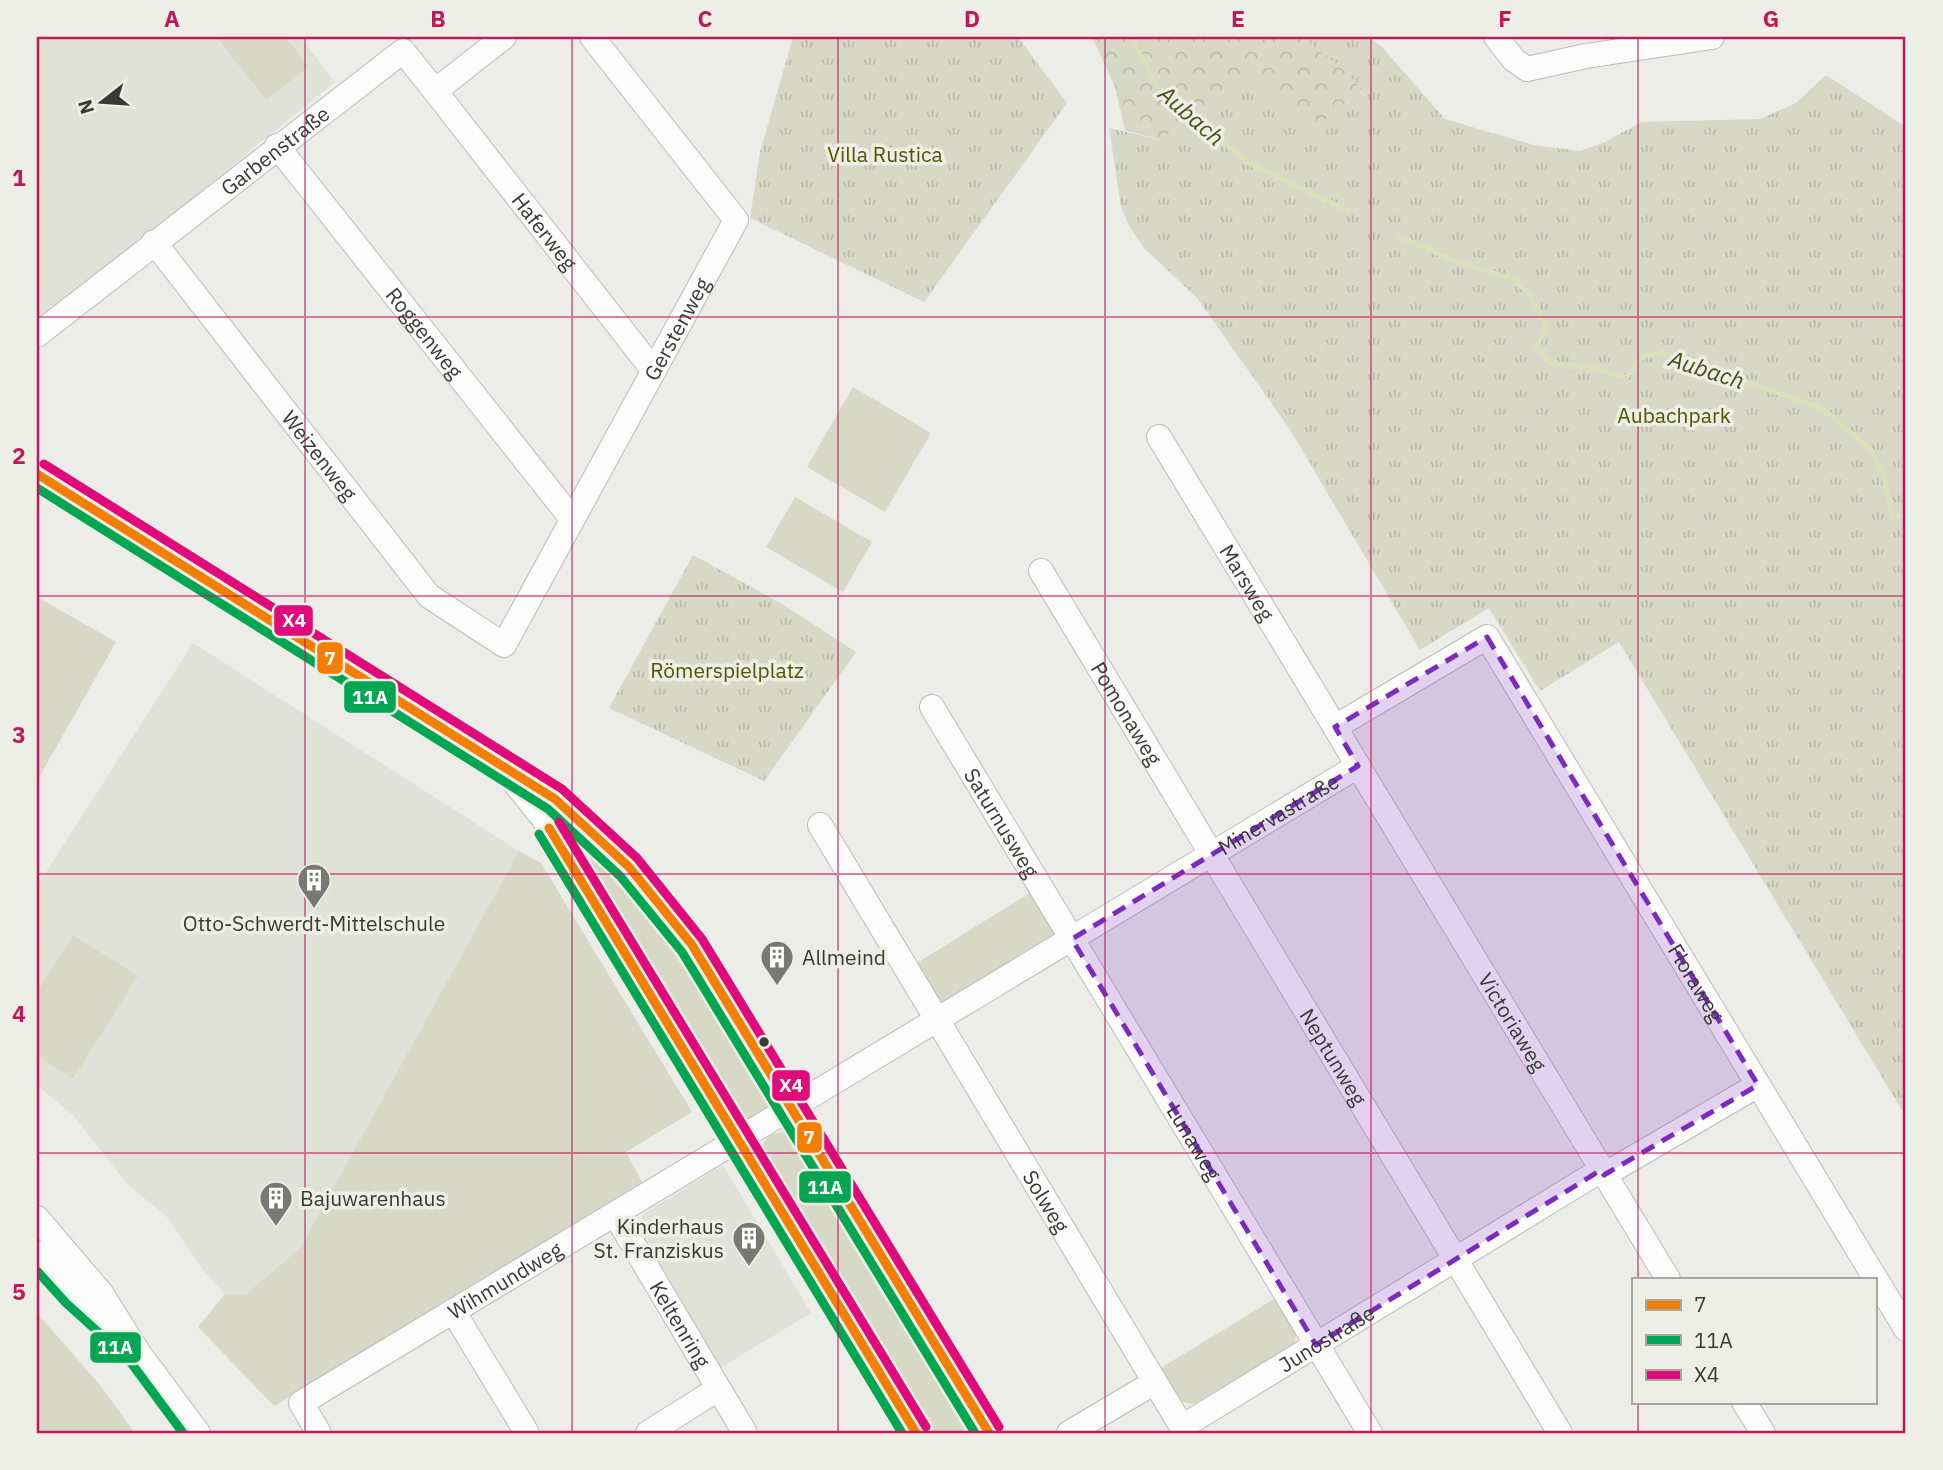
<svg xmlns="http://www.w3.org/2000/svg" width="1943" height="1470" viewBox="0 0 1943 1470" font-family="'IBM Plex Sans',sans-serif">
  <defs>
    <pattern id="forest-crowns" width="20" height="18" patternUnits="userSpaceOnUse" patternTransform="scale(1.75)"><rect width="20" height="18" fill="#d7d9c6"/><path d="M2 6a3 3 0 1 1 6 0M12 15a3 3 0 1 1 6 0" fill="none" stroke="#b9bbab"/></pattern>
    <pattern id="park-tufts" width="24" height="20" patternUnits="userSpaceOnUse" patternTransform="scale(1.75)"><rect width="24" height="20" fill="#d7d9c6"/><path d="M3 7l-1-3M5 7V3M7 7l1-3M15 17l-1-3M17 17v-4M19 17l1-3" fill="none" stroke="#b9bbab"/></pattern>
  </defs>
  <rect width="100%" height="100%" fill="#ecede8"/>
  <path fill="#e0e2d7" d="M37 37H300L335 82 37 324Z
    M193 643 519 851 300 1248 245 1295 225 1294 203 1270 167 1217 126 1183 74 1116 37 1085V886Z
    M723 1165 811 1313 717 1370 641 1243 637 1226 645 1213Z"/>
  <path fill="#d7d9c6" d="M222 37H285L309 66 266 100 219 40Z
    M853 387 931 433 885 512 807 467Z
    M795 497 872 542 843 592 766 547Z
    M37 597 116 642 37 781Z
    M556 809 644 892 772 1091C774 1112 759 1121 740 1123L552 818Z
    M519 851 541 863 692 1112 626 1152 642 1182 274 1406 198 1327 225 1294 245 1295 300 1248Z
    M1033 891 1056 929 1052 940 946 1003 935 1002 912 966Z
    M73 935 138 976 73 1079 37 1055V992Z
    M790 1130 800 1134 980 1433H925L759 1150 769 1135Z
    M1279 1296 1297 1327 1295 1344 1194 1404 1178 1401 1159 1369Z
    M37 1313 100 1385 135 1433H37Z"/>
  <path fill="url(#forest-crowns)" d="M1092 37H1301L1342 68 1364 89 1316 127 1245 74 1161 140 1125 130 1115 87Z"/>
  <path fill="url(#park-tufts)" d="M793 37H1018L1067 103 924 302 750 218 760 152Z
    M1301 37H1367L1381 46 1445 119 1534 145 1580 151 1603 143 1641 122 1760 119 1796 103 1826 75 1906 127V1117L1619 642 1540 691 1489 608 1420 650 1289 428 1197 298 1144 248 1129 226 1121 207 1109 128 1161 140 1245 74 1316 127 1363 90 1342 68Z
    M693 555 784 605 856 652 764 781 609 708Z"/>
  <g fill="none" stroke-linecap="round" stroke-linejoin="round">
    <path stroke="#dae0ba" stroke-width="5" d="M1132 37 1157 87 1247 162 1348 211
      M1400 237 1458 262 1515 280 1530 295 1547 327 1535 347 1550 363 1601 370 1626 378 1643 356 1663 353 1823 409 1871 450 1883 473 1892 517 1906 514"/>
    <defs>
      <g id="minor">
        <path d="M1496 37 1514 60 1527 69 1586 56 1712 37"/>
        <path id="s1" d="M435 91 654 371"/>
        <path id="s2" d="M277 146 572 519"/>
        <path id="s3" d="M154 242 429 596 504 645 736 220 592 37"/>
        <path id="s4" d="M37 335 403 51 435 91 504 37"/>
        <path id="s5" d="M1159 437 1335 727"/>
        <path d="M37 474 555 799C612 848 649 883 692 945L989 1433"/>
        <path id="s6" d="M1041 571 1560 1433"/>
        <path id="s7" d="M932 707 1370 1433"/>
        <path id="s8" d="M1358 766 1668 1279"/>
        <path d="M515 783 544 819 916 1433"/>
        <path id="s9" d="M820 825 1155 1382"/>
        <path d="M1604 1175 1758 1085"/>
        <path id="s10" d="M615 1214 745 1433"/>
        <path d="M37 1218 101 1293 138 1352 198 1433"/>
        <path d="M37 1253 74 1294 114 1330"/>
        <path d="M453 1311 527 1433"/>
        <path d="M1744 1402 1763 1433"/>
        <path id="s11" d="M319 1433 301 1403 1358 766 1335 727 1487 637 1906 1329"/>
        <path d="M648 1433 718 1389"/>
        <path id="s12" d="M1069 1433 1155 1382 1182 1427 1601 1170"/>
      </g>
    </defs>
    <use href="#minor" stroke="#bbbcb8" stroke-width="26"/>
    <use href="#minor" stroke="#fcfcfc" stroke-width="24"/>
    <defs>
      <path id="bus-1" d="M37 474 555 799 629 867 692 945 989 1433
        M549 828 916 1433"/>
      <path id="bus-2" d="M37 488 548 809 620 876 682 952 975 1433
        M539 834 902 1433
        M37 1271 66 1303 129 1360 183 1433"/>
      <path id="bus-3" d="M44 464 562 789 637 858 702 939 999 1427
        M559 822 926 1427"/>
    </defs>
    <use href="#bus-1" stroke="#edefe6" stroke-width="14"/>
    <use href="#bus-2" stroke="#edefe6" stroke-width="14"/>
    <use href="#bus-3" stroke="#edefe6" stroke-width="14"/>
    <use href="#bus-1" stroke="#f27f00" stroke-width="9"/>
    <use href="#bus-2" stroke="#00a651" stroke-width="9"/>
    <use href="#bus-3" stroke="#e00a7a" stroke-width="9"/>
  </g>
  <path fill="#7b2cbf" fill-opacity="0.2" stroke="#7b2cbf" stroke-width="5" stroke-dasharray="14 9" stroke-linejoin="round" d="M1487 637 1758 1085 1604 1175 1601 1170 1316 1345 1072 939 1358 766 1335 727Z"/>
  <path fill="none" stroke="#c2185b" stroke-width="2" stroke-opacity="0.55" d="M305 37V1433M572 37V1433M838 37V1433M1105 37V1433M1371 37V1433M1638 37V1279M37 317H1906M37 596H1906M37 874H1906M37 1153H1906M1638 1402V1433"/>
  <defs>
    <symbol id="building-pin" viewBox="-11 -11 22 30"><path d="M0 17L-7.5 6A9.5 9.5 0 1 1 7.5 6Z" fill="#787975" stroke="#edefe6"/><path d="M-4-6H4V6H1V3H-1V6H-4ZM-2.5-4.3h1.7v1.8h-1.7ZM.8-4.3h1.7v1.8H.8ZM-2.5-1h1.7V.8h-1.7ZM.8-1h1.7V.8H.8Z" fill="#fff"/></symbol>
  </defs>
  <g fill-rule="evenodd">
    <use href="#building-pin" x="295" y="861" width="38" height="52"/>
    <use href="#building-pin" x="758" y="938" width="38" height="52"/>
    <use href="#building-pin" x="257" y="1179" width="38" height="52"/>
    <use href="#building-pin" x="730" y="1219" width="38" height="52"/>
  </g>
  <circle fill="#393a37" stroke="#edefe6" stroke-width="2.5" cx="764" cy="1042" r="6"/>
  <g text-anchor="middle" dominant-baseline="central" stroke-width="7" stroke-linejoin="round" paint-order="stroke">
    <g font-size="21" fill="#393a37" stroke="#edefe6">
      <text stroke="none"><textPath href="#s4" startOffset="301">Garbenstraße</textPath></text>
      <text stroke="none"><textPath href="#s1" startOffset="178">Haferweg</textPath></text>
      <text stroke="none"><textPath href="#s3" startOffset="898">Gerstenweg</textPath></text>
      <text stroke="none"><textPath href="#s2" startOffset="238">Roggenweg</textPath></text>
      <text stroke="none"><textPath href="#s3" startOffset="270">Weizenweg</textPath></text>
      <text stroke="none"><textPath href="#s5" startOffset="170">Marsweg</textPath></text>
      <text stroke="none"><textPath href="#s6" startOffset="166">Pomonaweg</textPath></text>
      <text stroke="none"><textPath href="#s11" startOffset="1176">Minervastraße</textPath></text>
      <text stroke="none"><textPath href="#s7" startOffset="135">Saturnusweg</textPath></text>
      <text stroke="none"><textPath href="#s11" startOffset="1895">Floraweg</textPath></text>
      <text stroke="none"><textPath href="#s8" startOffset="299">Victoriaweg</textPath></text>
      <text stroke="none"><textPath href="#s6" startOffset="567">Neptunweg</textPath></text>
      <text stroke="none"><textPath href="#s7" startOffset="508">Lunaweg</textPath></text>
      <text stroke="none"><textPath href="#s9" startOffset="439">Solweg</textPath></text>
      <text stroke="none"><textPath href="#s11" startOffset="273">Wihmundweg</textPath></text>
      <text stroke="none"><textPath href="#s10" startOffset="128">Keltenring</textPath></text>
      <text stroke="none"><textPath href="#s12" startOffset="322">Junostraße</textPath></text>
    </g>
    <g font-size="21" fill="#505600" stroke="#edefe6">
      <text x="885" y="154">Villa Rustica</text>
      <text x="1674" y="415">Aubachpark</text>
      <text x="727" y="670">Römerspielplatz</text>
    </g>
    <g font-size="21" fill="#393a37" stroke="#edefe6" text-anchor="start">
      <text x="314" y="923" text-anchor="middle">Otto-Schwerdt-Mittelschule</text>
      <text x="802" y="957">Allmeind</text>
      <text x="300" y="1198">Bajuwarenhaus</text>
      <text x="724" y="1226" text-anchor="end">Kinderhaus<tspan x="724" dy="24">St. Franziskus</tspan></text>
    </g>
    <g font-size="23" font-style="italic" fill="#494f15" stroke="#edefe6">
      <text transform="translate(1192 115) rotate(41)">Aubach</text>
      <text transform="translate(1707 369) rotate(18)">Aubach</text>
    </g>
  </g>
  <g stroke="#edefe6" stroke-width="2.5">
    <rect x="273" y="604" width="41" height="33" rx="7" fill="#e00a7a"/>
    <rect x="316" y="641" width="28" height="34" rx="7" fill="#f27f00"/>
    <rect x="343" y="680" width="54" height="34" rx="7" fill="#00a651"/>
    <rect x="771" y="1069" width="40" height="33" rx="7" fill="#e00a7a"/>
    <rect x="796" y="1121" width="27" height="33" rx="7" fill="#f27f00"/>
    <rect x="798" y="1170" width="54" height="34" rx="7" fill="#00a651"/>
    <rect x="89" y="1331" width="53" height="33" rx="7" fill="#00a651"/>
  </g>
  <g font-size="19" text-anchor="middle" font-weight="bold" fill="#fff">
    <text x="294" y="627">X4</text>
    <text x="330" y="665">7</text>
    <text x="370" y="704">11A</text>
    <text x="791" y="1092">X4</text>
    <text x="809" y="1144">7</text>
    <text x="825" y="1194">11A</text>
    <text x="115" y="1354">11A</text>
  </g>
  <rect width="1943" height="1470" fill="none" stroke="#edefe6" stroke-width="77"/>
  <rect x="1632" y="1278" width="245" height="126" fill="#edefe6" stroke="#a5a7a0" stroke-width="2"/>
  <rect x="1646" y="1300" width="35" height="10" fill="#f27f00" stroke="#a5a7a0" stroke-width="2"/>
  <text x="1694" y="1312" font-size="21" fill="#393a37">7</text>
  <rect x="1646" y="1335" width="35" height="10" fill="#00a651" stroke="#a5a7a0" stroke-width="2"/>
  <text x="1694" y="1348" font-size="21" fill="#393a37">11A</text>
  <rect x="1646" y="1370" width="35" height="10" fill="#e00a7a" stroke="#a5a7a0" stroke-width="2"/>
  <text x="1694" y="1382" font-size="21" fill="#393a37">X4</text>
  <g transform="translate(102 102) rotate(253)" stroke="#edefe6" stroke-width="5" paint-order="stroke">
  <path d="M0-5L12 26L0 18L-12 26Z" fill="#393a37"/>
  <text y="-10" font-size="19" font-weight="bold" text-anchor="middle" fill="#393a37">N</text>
  </g>
  <rect x="38" y="38" width="1866" height="1394" fill="none" stroke="#c2185b" stroke-width="2.5"/>
  <g font-size="23" text-anchor="middle" font-weight="bold" fill="#c2185b">
    <text x="172" y="27">A</text>
    <text x="438" y="27">B</text>
    <text x="705" y="27">C</text>
    <text x="972" y="27">D</text>
    <text x="1238" y="27">E</text>
    <text x="1505" y="27">F</text>
    <text x="1771" y="27">G</text>
    <text x="19" y="186">1</text>
    <text x="19" y="464">2</text>
    <text x="19" y="743">3</text>
    <text x="19" y="1022">4</text>
    <text x="19" y="1300">5</text>
  </g>
</svg>
